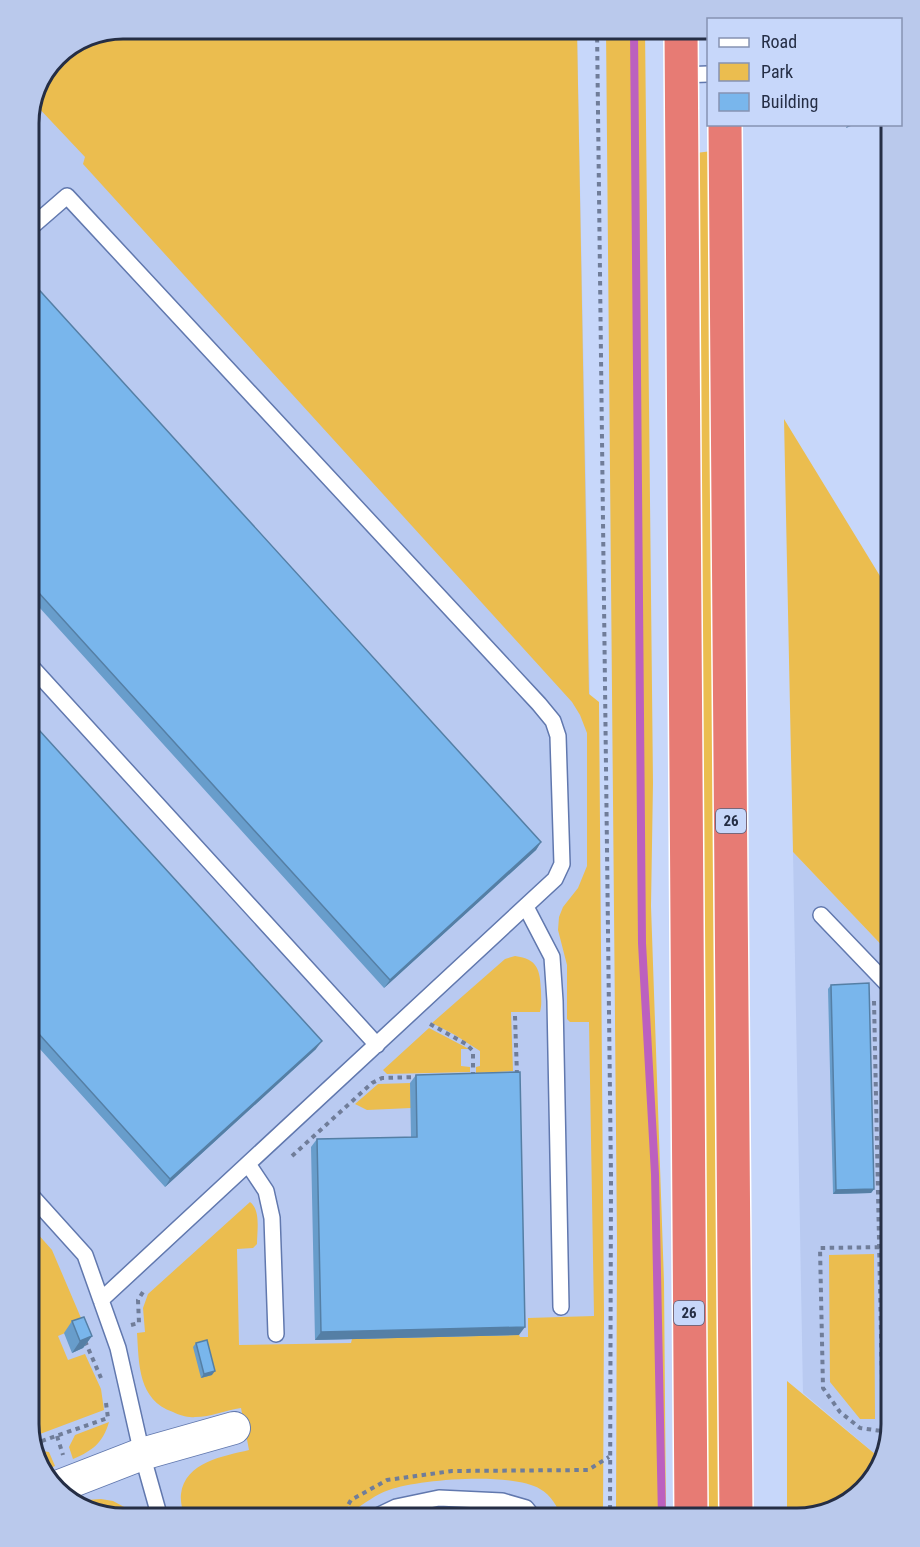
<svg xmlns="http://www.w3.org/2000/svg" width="920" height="1547" viewBox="0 0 920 1547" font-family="'Roboto Condensed',sans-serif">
  <rect width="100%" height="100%" fill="#c7d7fa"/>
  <path fill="#b9caf1" d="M123 29H577L593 853 596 1518H117L71 1503 38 1465 29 1424V117L45 80 80 46Z
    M793 852 891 955V1424L881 1459 803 1393Z"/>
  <path fill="#ebbd4f" d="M123 29H577L589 694 599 702 604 1316 603 1518H561C558 1507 551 1495 540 1489 512 1472 420 1479 389 1490 376 1494 364 1504 353 1511L349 1506 329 1518H184C183 1511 180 1502 181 1494 185 1462 224 1456 249 1450L241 1408C226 1410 211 1417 195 1417 188 1418 179 1415 173 1412 138 1400 139 1364 137 1333L145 1332 143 1308 148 1294 250 1202C261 1210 257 1231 257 1244L253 1248 237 1249 239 1345 351 1343 352 1339 519 1335 520 1337H528V1318L594 1316 589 1022H570L567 1019V965L558 930 559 917 563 907 578 888 587 866V733L580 715 572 702 83 164 85 157 35 104 45 80 80 46Z
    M606 29H645L653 783 651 906 664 1282 666 1518H616L617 1241Z
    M712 151 728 1518H707L696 153Z
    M784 419 891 594V955L793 852Z
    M515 956C538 959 540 970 541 991 541 998 542 1005 540 1012H511L513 1071 476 1073V1067L480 1066V1051L455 1035 432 1023 505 959Z
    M881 1003 891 1013V1240L886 1241Z
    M429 1028 469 1049H461V1066L470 1067V1072L387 1074 383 1070Z
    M410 1083 411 1108 367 1110 355 1104 378 1084Z
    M29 1224 52 1250 84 1325 58 1336 68 1360 85 1354 101 1389 104 1410 32 1437 29 1424Z
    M874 1254 875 1419H860L830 1382 829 1255Z
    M888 1254H891V1421H890Z
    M787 1381 881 1459 876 1476 838 1509 797 1518H787Z
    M109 1422C103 1443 92 1451 73 1459L69 1447 75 1435Z
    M42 1451 49 1452 55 1466 43 1471 38 1465 35 1453Z
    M101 1499 113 1501 128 1509 108 1515 89 1509 86 1500Z"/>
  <path fill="#bf941a" d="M80 46 45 80 56 56Z"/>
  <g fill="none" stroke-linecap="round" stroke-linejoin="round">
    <path stroke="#bc60bf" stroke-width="8" d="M634 29 642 943 655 1174 662 1518"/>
    <defs>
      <path id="service" d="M681 75 708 74
        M29 229 67 196 539 704 553 721 558 736 562 864 555 879 101 1300
        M29 664 377 1045
        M526 907 552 957 555 1001 561 1307
        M821 915 891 988
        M248 1164 266 1191 272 1218 276 1334
        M29 1193 85 1255 118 1348 142 1454 160 1518
        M373 1518 396 1507 439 1498 502 1501 526 1508 534 1518"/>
      <path id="minor" d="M57 1487 142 1454 234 1428"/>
      <path id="trunk" d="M681 29 691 1518
        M725 124 736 1518"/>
    </defs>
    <use href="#service" stroke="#6178ae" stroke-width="18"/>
    <use href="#minor" stroke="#6178ae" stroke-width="34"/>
    <use href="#trunk" stroke="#fff" stroke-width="36"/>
    <path stroke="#707d99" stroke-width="4" stroke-dasharray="4.5 4.5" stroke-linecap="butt" d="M597 29 611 1177 610 1518
      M874 1001 883 1431
      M515 1016 517 1075
      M430 1024 466 1044 473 1051V1076
      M292 1156 372 1083 382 1078 417 1077
      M131 1325 139 1323 138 1300 143 1292
      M85 1341 101 1378
      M106 1403 108 1418
      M889 1432 860 1428 840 1412 823 1388 820 1248 891 1247
      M57 1436 63 1455
      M33 1444 108 1418
      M344 1512 351 1500 387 1480 452 1471 588 1470 609 1457
      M121 1518 137 1513
      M335 1518 344 1512 349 1518"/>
    <use href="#service" stroke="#fff" stroke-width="15"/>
    <use href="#minor" stroke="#fff" stroke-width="32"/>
    <use href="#trunk" stroke="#e77b74" stroke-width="33"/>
  </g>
  <path fill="#689dcb" d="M29 284 541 842 536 850 384 988 29 596Z
    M29 719 316 1049 165 1187 29 1037Z
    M831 985 874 1189 871 1193 833 1194 828 989Z
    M416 1075 519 1335 315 1340 311 1147 317 1139 411 1137 410 1083Z
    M72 1321 92 1336 83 1348 72 1353 64 1333Z
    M196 1343 212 1375 201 1378 193 1347Z"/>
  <path fill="#557fa5" d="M848 124H856L846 128Z
    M541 842 536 850 384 988 390 980Z
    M322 1041 316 1049 165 1187 170 1179Z
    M874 1189 871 1193 833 1194 836 1190Z
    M525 1327 519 1335 315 1340 321 1332Z
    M92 1336 83 1348 72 1353 80 1341Z
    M215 1371 212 1375 201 1378 204 1374Z"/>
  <path fill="#79b6ec" stroke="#557fa5" stroke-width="1.5" d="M32 282 541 842 390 980 29 582V284Z
    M29 719 322 1041 170 1179 29 1023Z
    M869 983 874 1189 836 1190 831 985Z
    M520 1072 525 1327 321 1332 317 1139 417 1137 416 1075Z
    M84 1317 92 1336 80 1341 72 1321Z
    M207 1340 215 1371 204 1374 196 1343Z"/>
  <g text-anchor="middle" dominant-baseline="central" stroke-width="5" stroke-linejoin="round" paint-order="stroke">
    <g fill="#c7d7fa" stroke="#56617b" stroke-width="1.5">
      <rect x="716" y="809" width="30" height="24" rx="4.5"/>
      <rect x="674" y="1301" width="30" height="24" rx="4.5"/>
    </g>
    <g font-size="15" font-weight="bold" fill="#252e45">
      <text x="731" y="821">26</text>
      <text x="689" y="1313">26</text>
    </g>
  </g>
  <path d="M0 0H920V1547H0ZM123 39H797A84 84 0 0 1 881 123V1424A84 84 0 0 1 797 1508H123A84 84 0 0 1 39 1424V123A84 84 0 0 1 123 39Z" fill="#bac9ec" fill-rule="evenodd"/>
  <path fill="none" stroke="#252e45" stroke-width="3" d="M123 39H797A84 84 0 0 1 881 123V1424A84 84 0 0 1 797 1508H123A84 84 0 0 1 39 1424V123A84 84 0 0 1 123 39Z"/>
  <rect x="707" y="18" width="195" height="108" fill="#c7d7fa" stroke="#8693b2" stroke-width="1.5"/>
  <rect x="719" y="38" width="30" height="9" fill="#ffffff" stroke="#8693b2" stroke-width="1.5"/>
  <text x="761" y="48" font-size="18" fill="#252e45">Road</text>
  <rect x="719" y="63" width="30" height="18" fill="#ebbd4f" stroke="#8693b2" stroke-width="1.5"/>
  <text x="761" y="78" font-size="18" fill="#252e45">Park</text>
  <rect x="719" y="93" width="30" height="18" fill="#79b6ec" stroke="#8693b2" stroke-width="1.5"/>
  <text x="761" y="108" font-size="18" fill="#252e45">Building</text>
</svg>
